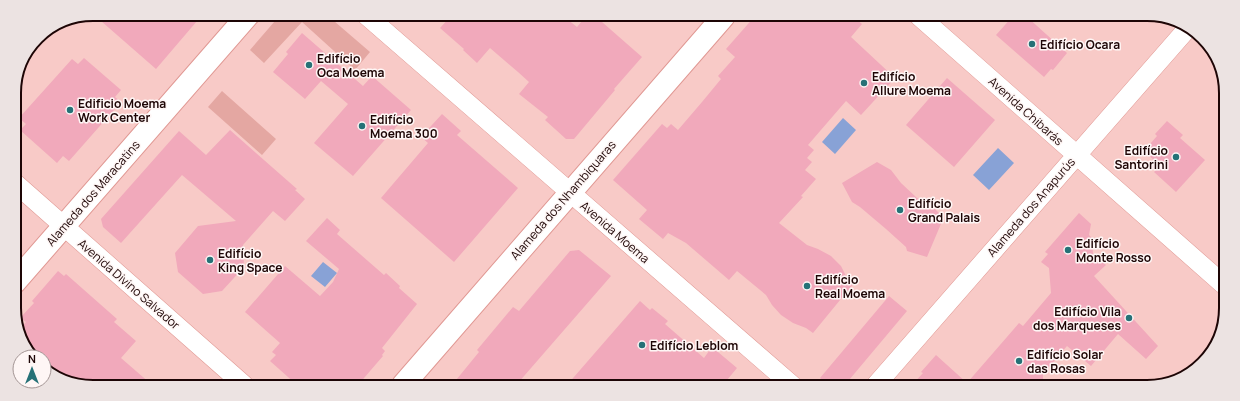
<svg xmlns="http://www.w3.org/2000/svg" width="1240" height="401" viewBox="0 0 1240 401" font-family="Manrope,sans-serif">
  <rect width="100%" height="100%" fill="#f8cac7"/>
  <path fill="#e4a7a2" d="M281 14 327 15 370 52 355 70 302 22 264 63 250 50Z
    M222 91 276 139 262 155 208 107Z"/>
  <path fill="#88a2d6" d="M843 118 856 130 835 154 822 142Z
    M998 148 1014 163 989 190 973 175Z
    M323 262 337 273 325 287 311 276Z"/>
  <path fill="#f1a9bb" d="M93 14H203L156 69Z
    M452 15H562L577 27 587 15H594L642 57 614 89 615 90 574 139H566L545 120 548 117 519 94 529 82 518 72 490 48 477 63 463 50 464 49 440 28Z
    M755 16H852L862 24 851 37 895 78 861 115 846 101 808 145 814 150 807 158 812 162 805 170 816 179 801 196 803 197 779 223 807 245 818 249 831 256 841 266 847 278 854 283 813 333 806 328 793 323 781 315 772 305 766 295 737 271 729 280 686 243 668 233 663 239 639 219 647 210 613 180 662 124 667 128 671 124 678 130 702 102 721 79 718 76 735 57 726 49Z
    M1013 16H1026L1067 53 1053 70 1051 69 1044 77 996 35Z
    M302 33 363 86 372 76 411 110 353 176 314 143 348 104 321 81 305 99 273 72 288 54 286 52Z
    M84 58 121 90 115 97 121 102 69 161 63 156 57 163 20 130 26 124 19 118 72 59 78 64Z
    M947 78 995 120 954 167 906 125Z
    M442 114 461 131 457 135 518 188 454 262 381 198 428 143 421 137Z
    M1167 121 1183 135 1180 138 1205 160 1176 192 1154 172 1156 170 1152 167 1156 162 1145 152 1151 145 1150 144 1157 136 1155 134Z
    M230 130 297 189 295 190 305 199 285 221 273 211 243 245 244 267 222 291 203 294 178 272 175 253 198 226 236 221 182 175 121 243 103 227 101 219 179 131 206 155Z
    M877 162 891 170 901 183 917 198 932 206 938 212 943 219 927 257 907 251 906 247 886 229 860 207 852 202 842 183Z
    M1079 213 1091 224 1089 235 1092 238 1093 254 1106 265 1094 276 1158 346 1146 359 1118 334 1091 366 1067 346 1043 374V387L911 386 923 373 921 372 936 355 967 383 1019 323 1023 326 1051 293 1049 268 1041 262 1048 254 1045 252Z
    M327 218 340 230 337 234 384 275 386 273 400 286 399 288 417 304 382 348 385 351 382 355 383 356 358 385H297L270 361 276 355 272 352 280 343 245 312 285 266 320 296 333 282 339 269 306 241Z
    M579 250 611 276 518 383 515 385H452L479 352 477 350 513 307 519 311 570 251Z
    M58 271 64 276 66 274 117 319 114 322 136 341 121 358 151 384H72L44 367V357H32L19 330 26 322 20 318 34 303 32 301Z
    M889 296 907 311 844 386H829L820 378Z
    M640 301 650 310 652 308 668 321 665 324 704 358 712 347 737 368 722 386 567 385Z"/>
  <g fill="none" stroke-linecap="round" stroke-linejoin="round">
    <defs>
      <path id="street" d="M366 15 793 386
        M919 16 1223 284
        M15 183 244 385
        M875 386 1187 29"/>
      <path id="secondary" d="M15 282 249 14
        M403 385 724 16"/>
    </defs>
    <use href="#street" stroke="#e09893" stroke-width="20"/>
    <use href="#secondary" stroke="#e09893" stroke-width="24"/>
    <use href="#street" stroke="#fff" stroke-width="19"/>
    <use href="#secondary" stroke="#fff" stroke-width="22"/>
  </g>
  <g fill="#267177" stroke="#fef6f5" stroke-width="1.5">
    <circle cx="1032" cy="44" r="4"/>
    <circle cx="309" cy="65" r="4"/>
    <circle cx="864" cy="83" r="4"/>
    <circle cx="70" cy="110" r="4"/>
    <circle cx="362" cy="126" r="4"/>
    <circle cx="1176" cy="157" r="4"/>
    <circle cx="900" cy="210" r="4"/>
    <circle cx="1068" cy="250" r="4"/>
    <circle cx="210" cy="260" r="4"/>
    <circle cx="807" cy="286" r="4"/>
    <circle cx="1129" cy="318" r="4"/>
    <circle cx="642" cy="345" r="4"/>
    <circle cx="1019" cy="361" r="4"/>
  </g>
  <g text-anchor="middle" dominant-baseline="central" stroke-width="3" stroke-linejoin="round" paint-order="stroke">
    <g font-size="12" font-weight="bold" fill="#1d0505" stroke="#fef6f5" text-anchor="start">
      <text x="1040" y="44">Edifício Ocara</text>
      <text x="317" y="58">Edifício<tspan x="317" dy="14">Oca Moema</tspan></text>
      <text x="872" y="76">Edifício<tspan x="872" dy="14">Allure Moema</tspan></text>
      <text x="78" y="103">Edificio Moema<tspan x="78" dy="14">Work Center</tspan></text>
      <text x="370" y="119">Edifício<tspan x="370" dy="14">Moema 300</tspan></text>
      <text x="1168" y="150" text-anchor="end">Edifício<tspan x="1168" dy="14">Santorini</tspan></text>
      <text x="908" y="203">Edifício<tspan x="908" dy="14">Grand Palais</tspan></text>
      <text x="1076" y="243">Edifício<tspan x="1076" dy="14">Monte Rosso</tspan></text>
      <text x="218" y="253">Edifício<tspan x="218" dy="14">King Space</tspan></text>
      <text x="815" y="279">Edifício<tspan x="815" dy="14">Real Moema</tspan></text>
      <text x="1121" y="311" text-anchor="end">Edifício Vila<tspan x="1121" dy="14">dos Marqueses</tspan></text>
      <text x="650" y="345">Edifício Leblom</text>
      <text x="1027" y="354">Edifício Solar<tspan x="1027" dy="14">das Rosas</tspan></text>
    </g>
    <g font-size="12" fill="#1d0505" stroke="#fef6f5">
      <text transform="translate(1026 111) rotate(42)">Avenida Chibarás</text>
      <text transform="translate(93 193) rotate(-49)">Alameda dos Maracatins</text>
      <text transform="translate(563 200) rotate(-49)">Alameda dos Nhambiquaras</text>
      <text transform="translate(1031 207) rotate(-49)">Alameda dos Anapurús</text>
      <text transform="translate(615 232) rotate(41)">Avenida Moema</text>
      <text transform="translate(129 284) rotate(41)">Avenida Divino Salvador</text>
    </g>
  </g>
  <path d="M0 0H1240V401H0ZM93 21H1147A72 72 0 0 1 1219 93V308A72 72 0 0 1 1147 380H93A72 72 0 0 1 21 308V93A72 72 0 0 1 93 21Z" fill="#ece3e2" fill-rule="evenodd"/>
  <path fill="none" stroke="#1d0505" stroke-width="2" d="M93 21H1147A72 72 0 0 1 1219 93V308A72 72 0 0 1 1147 380H93A72 72 0 0 1 21 308V93A72 72 0 0 1 93 21Z"/>
  <g transform="translate(32 369)"><circle r="19" fill="#fef6f5" stroke="#a49695"/>
  <path d="M0-3L7 15L0 10L-7 15Z" fill="#267177"/>
  <text y="-6" font-size="11" font-weight="bold" text-anchor="middle" fill="#1d0505">N</text>
  </g>
</svg>
